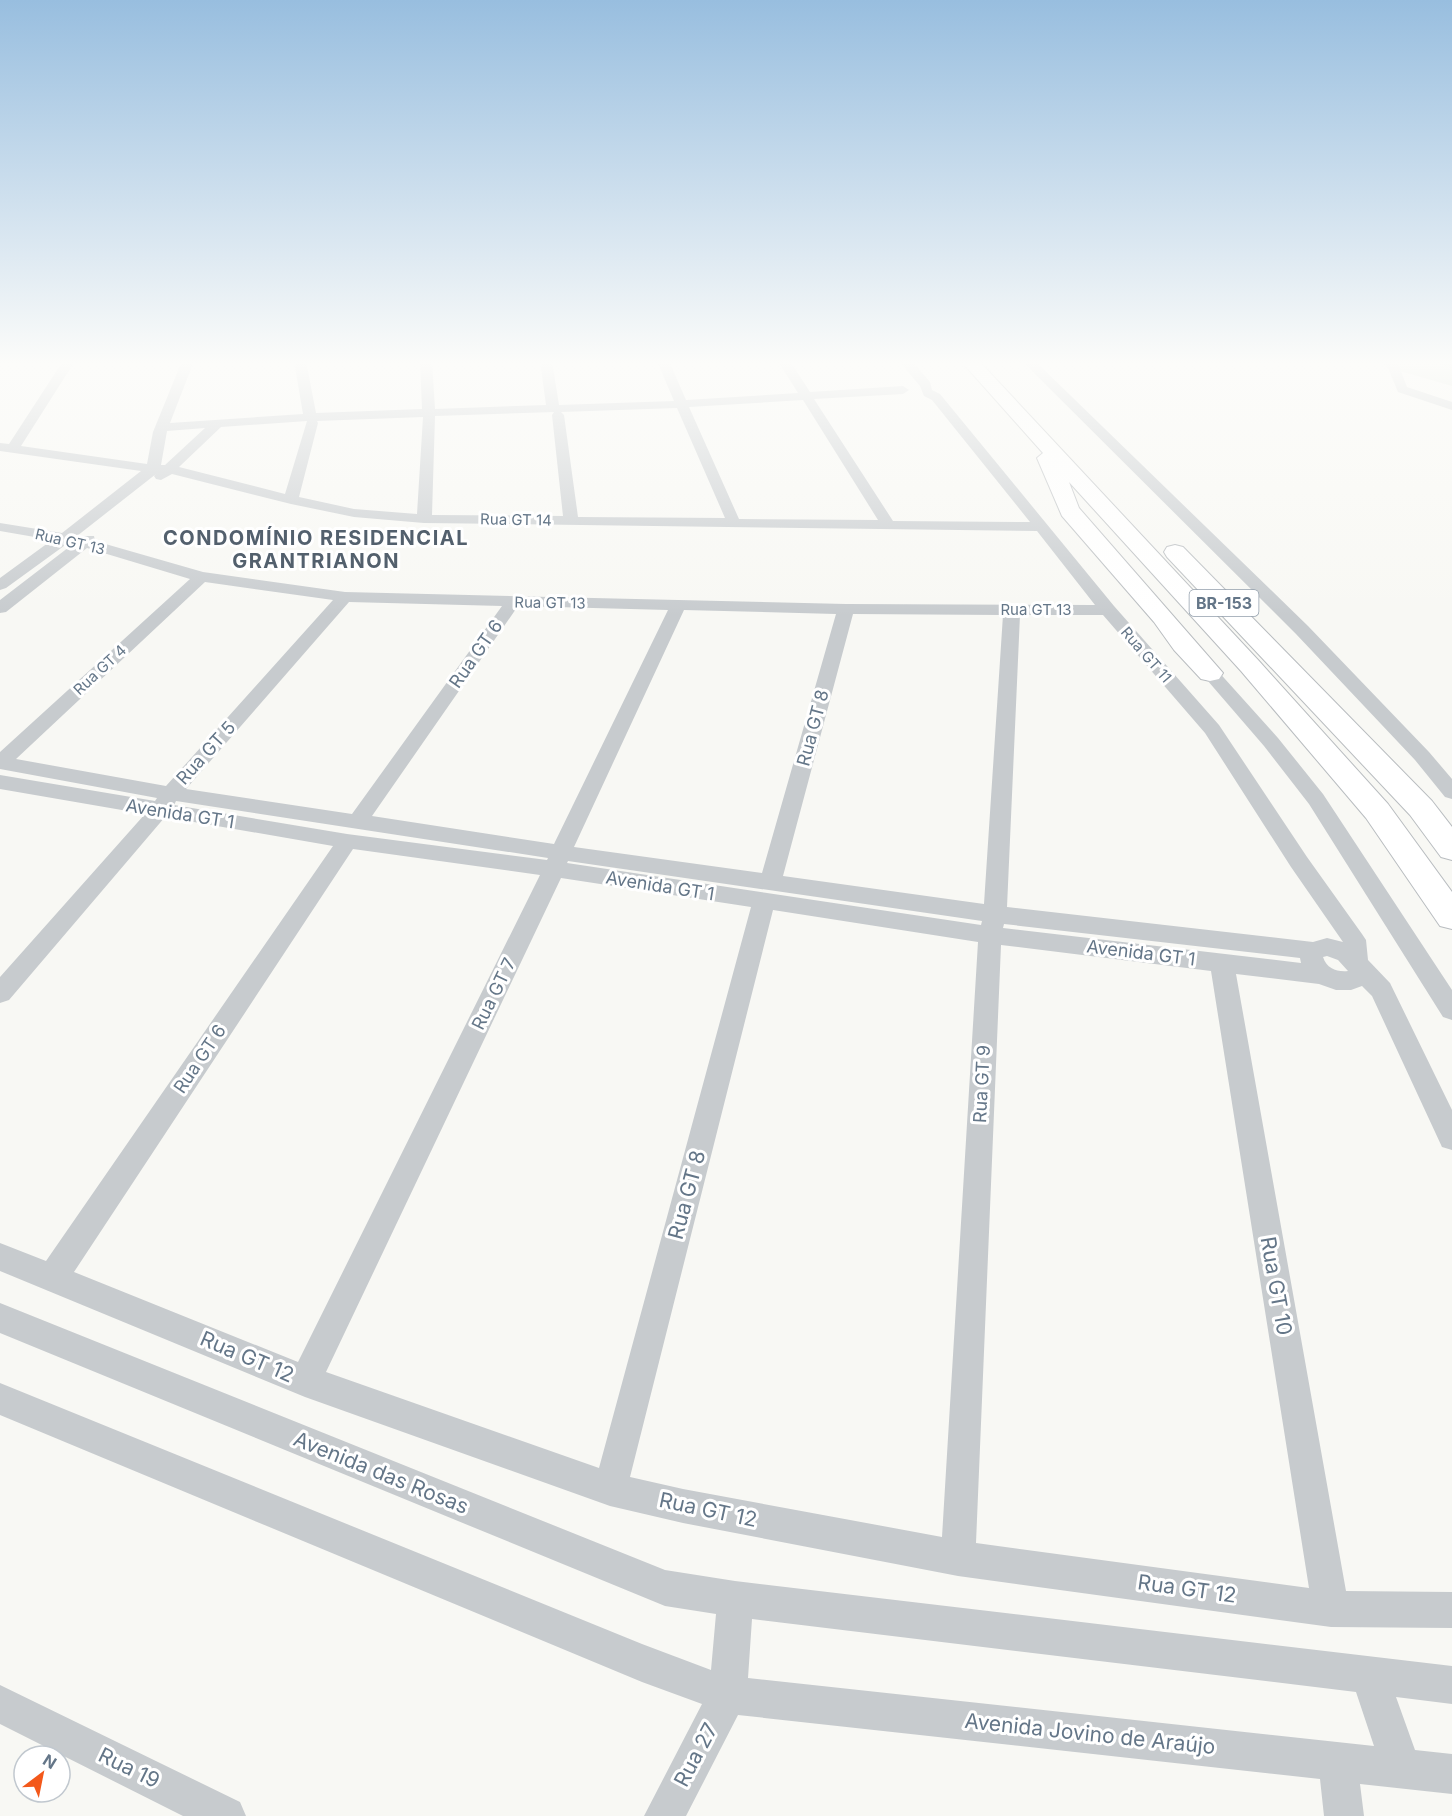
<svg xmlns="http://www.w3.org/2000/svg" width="1452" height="1816" font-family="Inter,sans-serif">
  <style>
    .green { fill: #d8e0d5 }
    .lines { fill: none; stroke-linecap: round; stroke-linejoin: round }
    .highway-casing { stroke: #b9bdc0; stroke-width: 2 }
    .minor { fill: #c7cbce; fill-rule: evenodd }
    .highway { fill: #fff; fill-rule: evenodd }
    .labels { text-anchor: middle; stroke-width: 6; stroke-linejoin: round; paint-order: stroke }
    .far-street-label { font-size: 15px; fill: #647688; stroke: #fff }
    .shield { fill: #fff; stroke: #929fac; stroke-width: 1.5 }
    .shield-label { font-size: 16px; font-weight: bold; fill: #647688 }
    .street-label { font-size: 18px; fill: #647688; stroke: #fff }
    .far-district-label { font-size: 20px; font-weight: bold; letter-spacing: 1.5px; fill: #53606d; stroke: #fff }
    .near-street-label { font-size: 21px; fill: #647688; stroke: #fff }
  </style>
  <rect width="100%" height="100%" fill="#f8f8f4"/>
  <path class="green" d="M1380,361H1452V386L1386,367Z"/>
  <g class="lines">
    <g class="highway-casing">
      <path id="highway" d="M961,361H979L1259,661L1388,804L1452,892V929L1440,926L1366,818L1241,671L1069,482L1079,508L1223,673L1219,679L1210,681L1201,679L1174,650L1154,622L1062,516L1037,458L1043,453Z
        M1175,545L1183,547L1432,801L1452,827V860L1441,857L1410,815L1167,557L1164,552L1167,547Z"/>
    </g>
    <path class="minor" d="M63,361H75L21,446L147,464L153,432L182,361H194L170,423L303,414L294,361H306L316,413L422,409L420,361H432L435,409L546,405L540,361H552L559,405L674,401L657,361H669L686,400L798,393L778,361H790L810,392L903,386L909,390L903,394L814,399L893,521L1030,522L932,400L924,396L920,386L899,361H912L930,382L932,390L940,394L1114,606L1219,725L1307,857L1362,934L1366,940L1368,960L1390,983L1452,1110V1150L1442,1147L1372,996L1362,986L1351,990H1336L1319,984L1236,974L1346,1591L1452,1592V1628L1331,1627L958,1576L683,1523L610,1506L305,1397L0,1271V1243L46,1261L333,846L165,817L9,1000L0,1003V977L145,814L0,789V775L155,801L157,798L0,769V752L190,579L87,548L6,612L0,613V600L73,544L68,543L6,588L0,590V578L52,540L0,531V523L62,533L141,471L0,451V443L9,444ZM803,400L878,520L739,519L689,407ZM677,408L725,518L578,517L564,415L561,412ZM554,412L552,415L563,516L432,515L435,416ZM423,417L417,514L354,509L299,497L318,423L317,421ZM307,421L285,494L179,467L221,427ZM205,428L165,465H161L167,431ZM156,474L154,476L156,479L161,480L172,474L291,504L354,517L424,523L1037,531L1095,605L846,604L345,592L203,572L95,541L94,536H77ZM205,582L333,600L166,786L16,759ZM349,602L502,606L352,814L186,789ZM518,606L668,610L554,844L372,816ZM684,610L836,614L762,873L574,847ZM853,614L1003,615L984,904L783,876ZM1020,615H1103L1205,733L1291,867L1343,942L1327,938L1313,942L1007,907ZM176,801L548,858L547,860L347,834L174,805ZM353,849L540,875L298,1362L74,1272ZM568,861L982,921L981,925L567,863ZM561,878L751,907L599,1468L326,1372ZM773,910L978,942L942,1537L683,1489L630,1477ZM1004,924L1300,958L1301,963L1003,928ZM1001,945L1211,971L1309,1588L976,1543ZM1327,956L1338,960L1348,971C1337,972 1327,969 1323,957Z
      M1022,361H1035L1308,626L1429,752L1452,779V799L1445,797L1415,760L1296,634Z
      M1385,361H1397L1407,387L1452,402V410L1398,392Z
      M1435,361H1452V368L1437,363Z
      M1210,668L1216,669L1278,738L1323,794L1452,990V1020L1443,1017L1309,804L1264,746L1201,673L1204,669Z
      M0,1303L665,1570L735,1581L1452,1666V1704L1396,1697L1415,1750L1452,1754V1794L1360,1784L1364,1816H1324L1320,1779L738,1715L686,1816H644L702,1704L642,1682L0,1415V1383L642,1644L711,1670L716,1614L665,1606L0,1333ZM752,1619L1356,1692L1374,1746L748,1678Z
      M0,1685L240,1802L246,1816H183L0,1724Z"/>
    <use href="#highway" class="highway"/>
  </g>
  <linearGradient id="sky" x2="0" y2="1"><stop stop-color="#98bedf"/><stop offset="0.59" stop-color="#fcfcfa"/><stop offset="1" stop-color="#fcfcfa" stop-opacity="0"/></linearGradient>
  <rect width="1452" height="616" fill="url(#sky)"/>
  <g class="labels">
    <g class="far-street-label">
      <text transform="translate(516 520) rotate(1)" y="5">Rua GT 14</text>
      <text transform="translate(70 542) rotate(13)" y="5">Rua GT 13</text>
      <text transform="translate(550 603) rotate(1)" y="5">Rua GT 13</text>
      <text x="1036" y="615">Rua GT 13</text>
      <text transform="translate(1146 655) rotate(49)" y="5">Rua GT 11</text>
      <text transform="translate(100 670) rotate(-43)" y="5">Rua GT 4</text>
    </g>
    <rect class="shield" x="1189.5" y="590" width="69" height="26" rx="4.5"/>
    <g class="shield-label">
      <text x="1224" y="609">BR-153</text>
    </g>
    <g class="street-label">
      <text transform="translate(476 654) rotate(-55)" y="6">Rua GT 6</text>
      <text transform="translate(813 728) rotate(-75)" y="6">Rua GT 8</text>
      <text transform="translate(206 753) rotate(-48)" y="6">Rua GT 5</text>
      <text transform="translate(180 814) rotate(9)" y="6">Avenida GT 1</text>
      <text transform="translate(660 886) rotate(9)" y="6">Avenida GT 1</text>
      <text transform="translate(1141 953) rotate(7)" y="6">Avenida GT 1</text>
      <text transform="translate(494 994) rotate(-64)" y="6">Rua GT 7</text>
      <text transform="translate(200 1059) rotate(-56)" y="6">Rua GT 6</text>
      <text transform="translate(982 1084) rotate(-87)" y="6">Rua GT 9</text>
    </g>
    <g class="far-district-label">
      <text x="316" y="545">CONDOMÍNIO RESIDENCIAL<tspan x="316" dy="23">GRANTRIANON</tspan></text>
    </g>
    <g class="near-street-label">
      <text transform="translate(687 1195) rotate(-75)" y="7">Rua GT 8</text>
      <text transform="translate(1276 1286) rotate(80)" y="7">Rua GT 10</text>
      <text transform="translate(247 1357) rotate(23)" y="7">Rua GT 12</text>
      <text transform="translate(381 1473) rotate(22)" y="7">Avenida das Rosas</text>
      <text transform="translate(708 1510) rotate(12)" y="7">Rua GT 12</text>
      <text transform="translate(1187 1589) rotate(8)" y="7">Rua GT 12</text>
      <text transform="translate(1090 1734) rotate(6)" y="7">Avenida Jovino de Araújo</text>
      <text transform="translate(696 1755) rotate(-62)" y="7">Rua 27</text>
      <text transform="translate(129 1768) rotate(26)" y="7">Rua 19</text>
    </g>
  </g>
  <g transform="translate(42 1774) rotate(32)"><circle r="28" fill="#ffffff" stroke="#c1c8cf" stroke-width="1.5"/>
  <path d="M0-4.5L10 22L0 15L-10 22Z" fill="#f3581a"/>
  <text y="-9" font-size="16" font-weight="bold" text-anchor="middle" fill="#647688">N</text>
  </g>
</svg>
